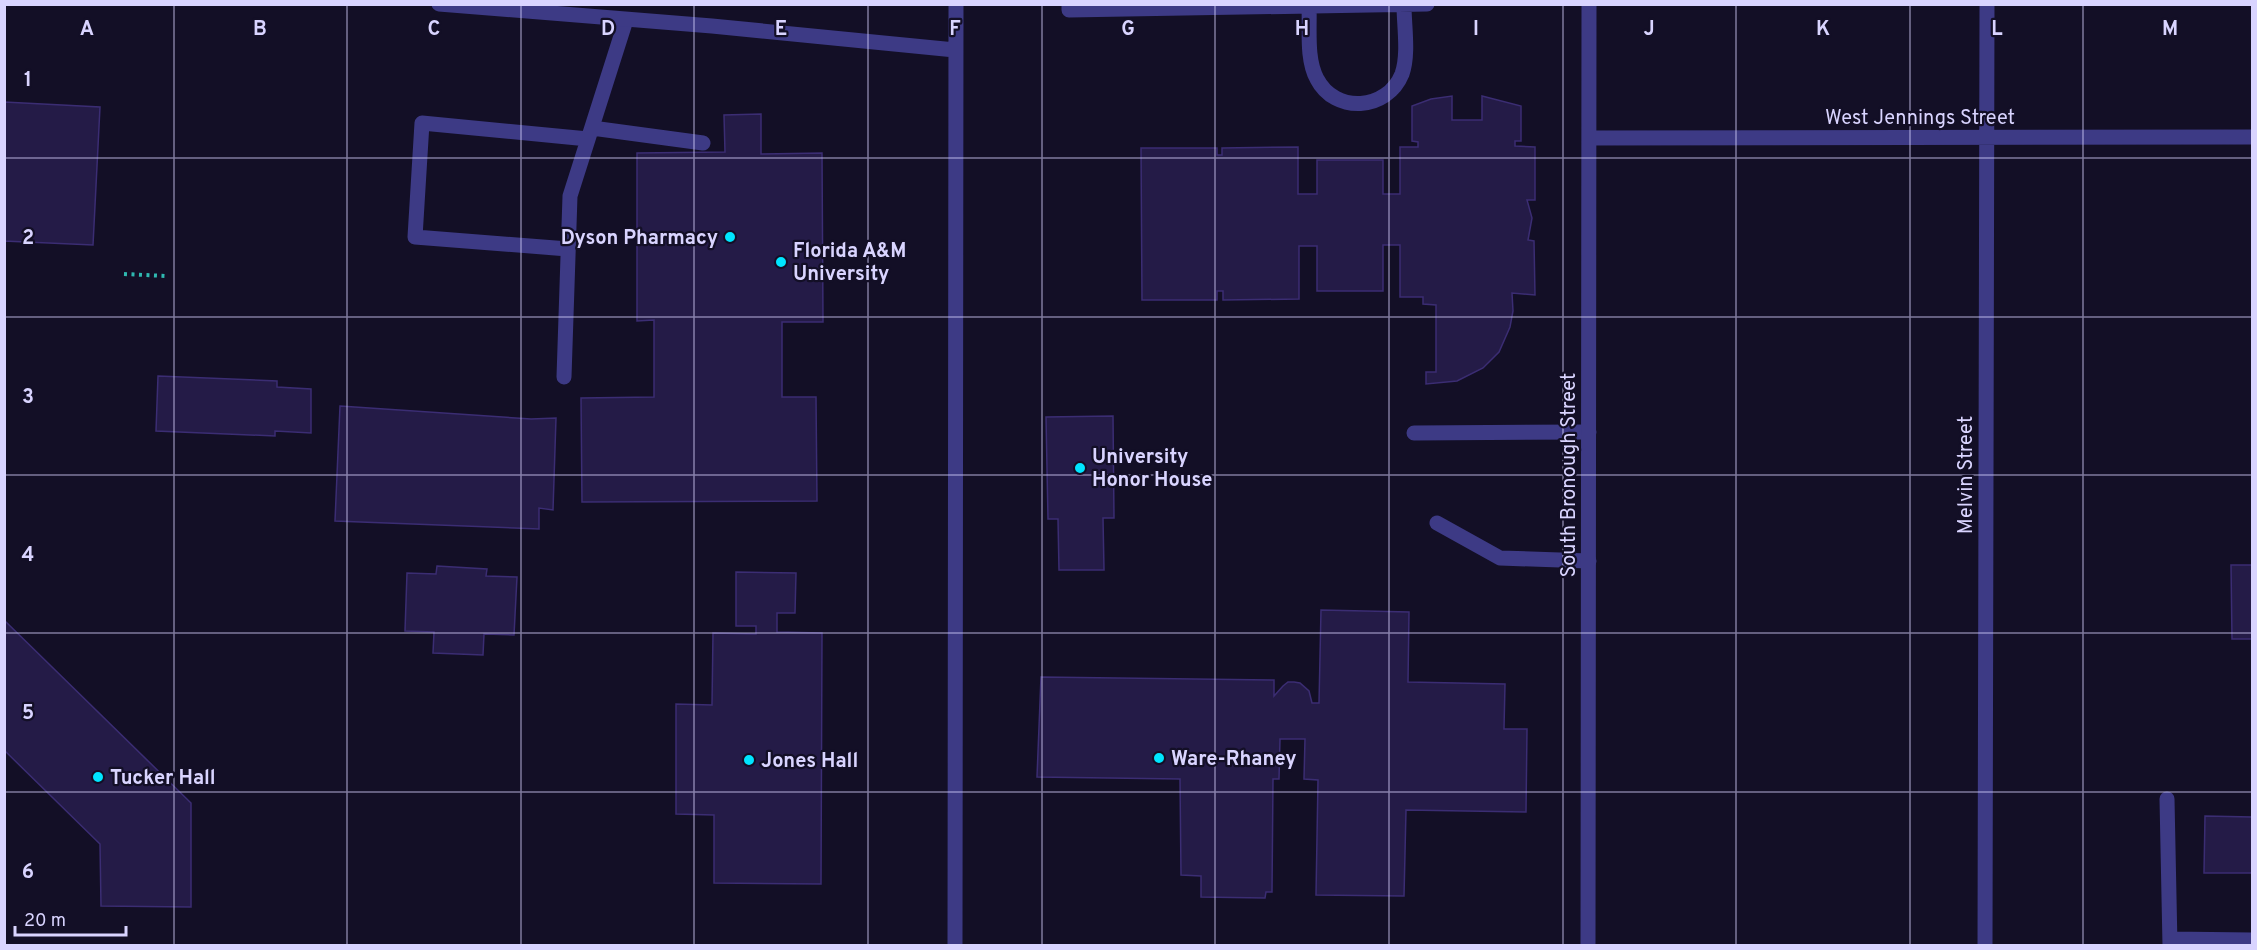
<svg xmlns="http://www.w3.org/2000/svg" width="2257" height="950" font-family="Overpass,sans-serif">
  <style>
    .building { fill: #241b47; stroke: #3b2d73; stroke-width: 1.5 }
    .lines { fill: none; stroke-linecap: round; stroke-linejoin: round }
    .path { stroke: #2fb8b0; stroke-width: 4; stroke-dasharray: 3 4.5; stroke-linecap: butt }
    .lane { stroke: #3d3a85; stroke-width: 15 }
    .street { stroke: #3d3a85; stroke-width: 15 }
    .grid { fill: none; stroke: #d9d4ff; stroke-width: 1.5; stroke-opacity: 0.55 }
    .poi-dot { fill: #00e5ff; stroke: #130f26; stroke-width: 2 }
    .labels { text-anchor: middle; stroke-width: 4.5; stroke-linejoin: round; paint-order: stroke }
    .street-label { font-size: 20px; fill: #d9d4ff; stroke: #130f26 }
    .poi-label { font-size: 20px; font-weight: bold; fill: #d9d4ff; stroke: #130f26; text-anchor: start }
    .grid-label { font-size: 20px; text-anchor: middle; font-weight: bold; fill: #d9d4ff; stroke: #130f26; stroke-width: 4.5; stroke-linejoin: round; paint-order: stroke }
  </style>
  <rect width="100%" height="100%" fill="#130f26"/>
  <path class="building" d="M1452,96V120H1482V96L1521,106V141H1515V146L1535,147V200H1527L1532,218L1528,240L1534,241L1535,295L1512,293L1513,311L1510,327L1499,352L1483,368L1457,381L1426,384V372H1436V305L1423,304V297H1400V245H1383V291H1317V246H1299V299L1223,300V291H1217V300H1142L1141,148H1217V155H1222V148L1298,147V194H1317V160H1383V194H1400V147H1418V142L1412,141V106L1431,99Z
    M4,102L100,107L93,245L4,241Z
    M761,114V154L822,153L823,322H782V397H816L817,501L582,502L581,398L654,397V320L637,321V153L725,152L724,115Z
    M158,376L277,381V387L311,389V433L275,431V436L156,431Z
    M340,406L531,419L556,418L553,510L539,508V529L335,521Z
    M1113,416L1114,518H1103L1104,570H1059L1058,519H1048L1046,417Z
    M2231,565H2252V639H2232Z
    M437,566L487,569L486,576L517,577L514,635L484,634L483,655L433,653L434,632L405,631L407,573L436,574Z
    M736,572L796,573L795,613H777V632L822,633L821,884L714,883V815L676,814V704L712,705L713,633L756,634V626H736Z
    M1321,610L1409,612L1408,682L1505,684L1504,729H1527L1526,812L1406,810L1404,896L1316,895L1318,780L1304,779L1305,739H1280L1279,779H1273L1272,892H1266L1265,898L1201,897V876L1181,875L1180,779L1037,777L1041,677L1274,680V696L1283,686L1288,682H1294L1300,683L1309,691L1312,703H1319Z
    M4,620L191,803V907L101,906L100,844L4,750Z
    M2205,816L2252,817V873H2204Z"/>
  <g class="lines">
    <path class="path" d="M124,274L165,276"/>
    <path class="lane" d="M1069,4V10L1427,4
      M1309,6C1310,29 1306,59 1317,79C1335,114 1387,111 1402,74C1409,54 1404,26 1404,5
      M592,128L703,143
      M568,249L415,237L422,123L588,139
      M564,377L570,196L626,20
      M1414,433L1589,432
      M1437,523L1500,558L1589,561
      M2167,799L2170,946
      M2170,939L2252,940"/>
    <path class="street" d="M439,4L712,26L955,50
      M1589,138L2252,137
      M955,946L956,4
      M1588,946L1589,4
      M1985,946L1987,4"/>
  </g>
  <path class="grid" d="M174,4V946M347,4V946M521,4V946M694,4V946M868,4V946M1042,4V946M1215,4V946M1389,4V946M1563,4V946M1736,4V946M1910,4V946M2083,4V946M4,158H2252M4,317H2252M4,475H2252M4,633H2252M4,792H2252"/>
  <g class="poi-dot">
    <circle cx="730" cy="237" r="6"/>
    <circle cx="781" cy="262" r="6"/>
    <circle cx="1080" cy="468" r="6"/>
    <circle cx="1159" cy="758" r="6"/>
    <circle cx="749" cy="760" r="6"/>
    <circle cx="98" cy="777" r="6"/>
  </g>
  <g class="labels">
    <g class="street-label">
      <text x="1920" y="124">West Jennings Street</text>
      <text transform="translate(1568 475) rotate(-90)" y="7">South Bronough Street</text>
      <text transform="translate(1965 475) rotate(-90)" y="7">Melvin Street</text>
    </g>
    <g class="poi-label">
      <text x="718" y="244" text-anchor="end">Dyson Pharmacy</text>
      <text x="793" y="257">Florida A&amp;M<tspan x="793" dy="23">University</tspan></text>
      <text x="1092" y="463">University<tspan x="1092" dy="23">Honor House</tspan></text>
      <text x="1171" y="765">Ware-Rhaney</text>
      <text x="761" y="767">Jones Hall</text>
      <text x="110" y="784">Tucker Hall</text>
    </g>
  </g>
  <g class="grid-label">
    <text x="87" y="35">A</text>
    <text x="260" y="35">B</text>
    <text x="434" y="35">C</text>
    <text x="608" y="35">D</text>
    <text x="781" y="35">E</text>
    <text x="955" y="35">F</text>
    <text x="1128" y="35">G</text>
    <text x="1302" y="35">H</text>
    <text x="1476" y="35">I</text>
    <text x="1649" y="35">J</text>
    <text x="1823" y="35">K</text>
    <text x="1997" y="35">L</text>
    <text x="2170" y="35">M</text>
    <text x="28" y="86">1</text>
    <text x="28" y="244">2</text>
    <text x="28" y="403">3</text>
    <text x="28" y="561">4</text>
    <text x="28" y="719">5</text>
    <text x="28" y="878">6</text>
  </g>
  <rect width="2257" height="950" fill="none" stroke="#d9d4ff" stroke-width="12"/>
  <path d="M15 926v9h111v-9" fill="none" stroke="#d9d4ff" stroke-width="3"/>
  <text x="24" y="926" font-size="18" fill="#d9d4ff" stroke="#130f26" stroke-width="4.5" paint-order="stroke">20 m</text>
</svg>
